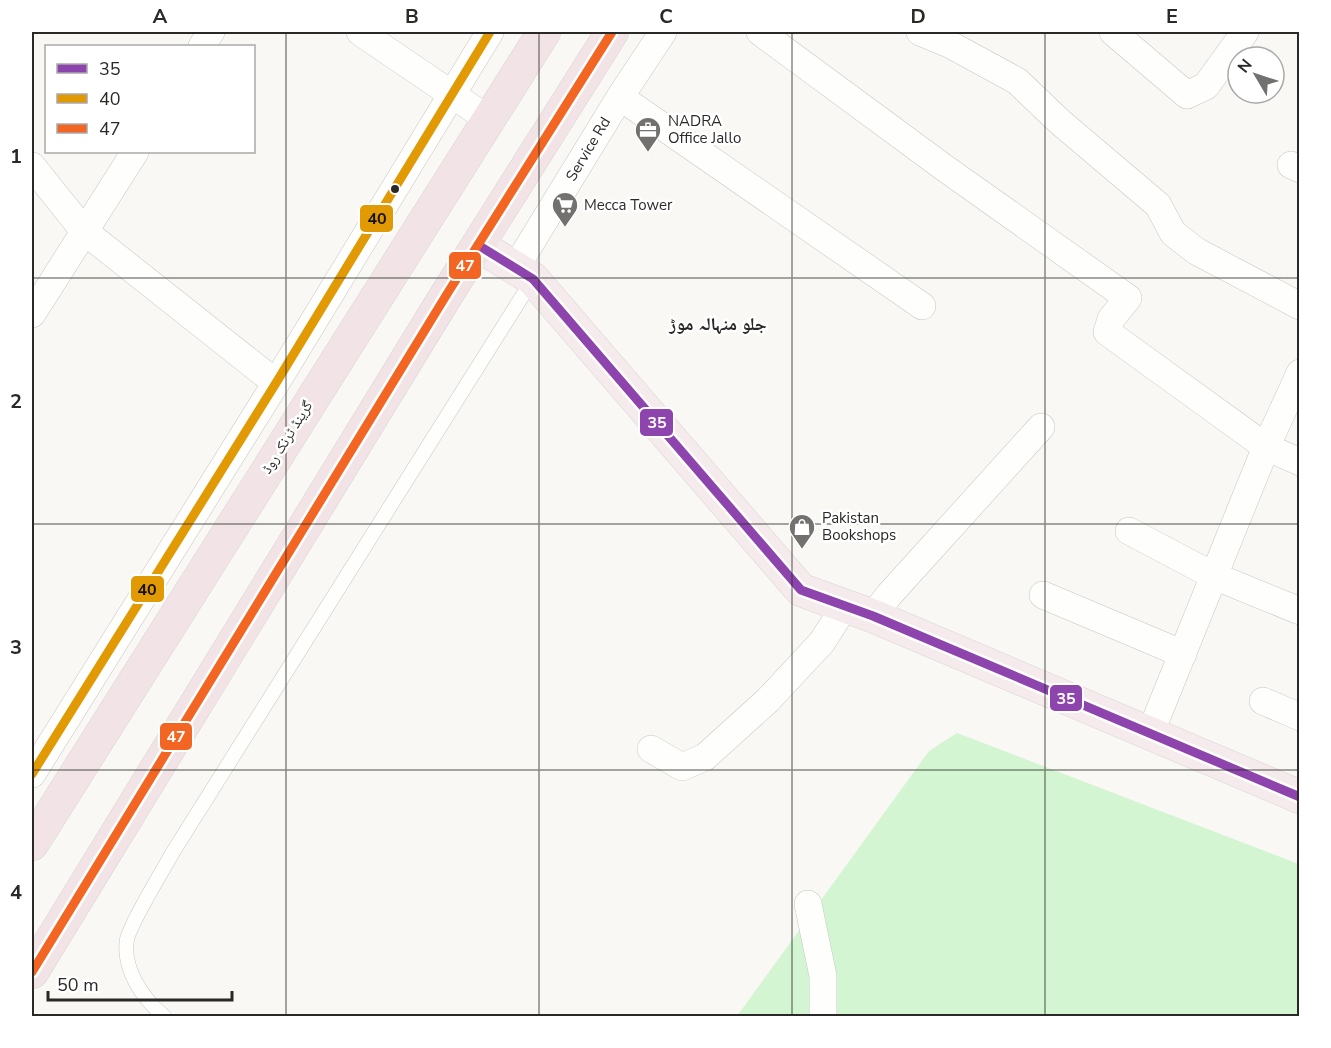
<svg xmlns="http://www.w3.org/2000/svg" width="1331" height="1048" font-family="'Nunito Sans','Noto Naskh Arabic',sans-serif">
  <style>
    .green { fill: #d4f5d1 }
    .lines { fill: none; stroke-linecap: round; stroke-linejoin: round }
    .service-casing { stroke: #c7c6c4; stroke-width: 15 }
    .minor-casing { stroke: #c7c6c4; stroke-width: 28 }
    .primary-casing { stroke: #d6d6d4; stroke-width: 34 }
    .trunk-casing { stroke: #d6d6d4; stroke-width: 34 }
    .service { stroke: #fefefd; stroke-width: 14 }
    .minor { stroke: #fefefd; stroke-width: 27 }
    .primary { stroke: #f5eaec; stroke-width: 33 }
    .trunk { stroke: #f2e4e6; stroke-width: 33 }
    .bus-1-casing { stroke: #fff; stroke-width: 14 }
    .bus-2-casing { stroke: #fff; stroke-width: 14 }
    .bus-3-casing { stroke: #fff; stroke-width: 14 }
    .bus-1 { stroke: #8e44ad; stroke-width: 9 }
    .bus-2 { stroke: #e29a04; stroke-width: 9 }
    .bus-3 { stroke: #f26522; stroke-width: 9 }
    .grid { fill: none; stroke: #2a2927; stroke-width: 1.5; stroke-opacity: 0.55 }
    .bus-dot { fill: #2a2927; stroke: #fff; stroke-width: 2 }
    .labels { text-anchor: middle; stroke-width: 5; stroke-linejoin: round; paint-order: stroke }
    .poi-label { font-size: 15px; fill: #2a2927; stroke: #fff; text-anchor: start }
    .street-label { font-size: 15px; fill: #2a2927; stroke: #fff }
    .quarter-label { font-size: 18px; font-weight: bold; fill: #2a2927; stroke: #fff }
    .line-badge { stroke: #fff; stroke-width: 2 }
    .badge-label { font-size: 16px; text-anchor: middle; font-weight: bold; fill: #fff }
    .pale-badge-label { font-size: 16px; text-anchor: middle; font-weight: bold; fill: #111 }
    .neatline { fill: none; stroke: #2a2927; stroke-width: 2 }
    .grid-label { font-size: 20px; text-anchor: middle; font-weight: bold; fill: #2a2927 }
  </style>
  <rect width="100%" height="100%" fill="#f9f8f4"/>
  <path class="green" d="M957,733L1299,864V1016H737L929,751Z"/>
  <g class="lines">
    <g class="service-casing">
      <path id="service" d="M164,1016C143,999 122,969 127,939C128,934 132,927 134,922C146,898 160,875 173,852L533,279"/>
    </g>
    <g class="minor-casing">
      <path id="minor" d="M360,32L488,119
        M760,32L946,169L1128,298L1111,319L1107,332L1266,447L1300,462
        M920,32L949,44L1017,81L1060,122L1158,205L1173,233L1196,251L1300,306
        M1113,32L1187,95L1206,86L1245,32
        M202,46L211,32
        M620,97L922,306
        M1291,165L1300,169
        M32,166L84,231L276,383
        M516,267L620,97L663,32
        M32,314L135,152
        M1129,531L1214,576L1300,611
        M1043,595L1183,654
        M873,616L889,595L1041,427
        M1263,701L1300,717
        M1150,734L1266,447L1300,373
        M651,749L682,767L705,757L768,700L822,642L845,606
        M32,774L276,383L490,32
        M808,904L823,976V1016"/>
    </g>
    <g class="primary-casing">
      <path id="primary" d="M478,245L533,279L801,590L873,616L1300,797"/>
    </g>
    <g class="trunk-casing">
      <path id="trunk" d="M32,844L544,32
        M32,972L447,294L612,32"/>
    </g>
    <use href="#service" class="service"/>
    <use href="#minor" class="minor"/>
    <use href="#primary" class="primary"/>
    <use href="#trunk" class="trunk"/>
    <g class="bus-1-casing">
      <path id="bus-1" d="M478,245L533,279L801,590L873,616L1300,797"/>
    </g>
    <g class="bus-2-casing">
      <path id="bus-2" d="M32,774L276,383L490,32"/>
    </g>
    <g class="bus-3-casing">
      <path id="bus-3" d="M32,972L447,294L612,32"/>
    </g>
    <use href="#bus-1" class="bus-1"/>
    <use href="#bus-2" class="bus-2"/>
    <use href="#bus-3" class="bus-3"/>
  </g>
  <path class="grid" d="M286,32V1016M539,32V1016M792,32V1016M1045,32V1016M32,278H1300M32,524H1300M32,770H1300"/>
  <defs>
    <g id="office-pin" transform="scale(1.35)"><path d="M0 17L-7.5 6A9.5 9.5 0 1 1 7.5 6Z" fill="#72716f" stroke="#fff"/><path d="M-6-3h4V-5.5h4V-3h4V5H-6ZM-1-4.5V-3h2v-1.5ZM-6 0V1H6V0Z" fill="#fff"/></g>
    <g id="supermarket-pin" transform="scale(1.35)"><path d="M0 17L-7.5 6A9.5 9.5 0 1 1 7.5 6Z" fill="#72716f" stroke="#fff"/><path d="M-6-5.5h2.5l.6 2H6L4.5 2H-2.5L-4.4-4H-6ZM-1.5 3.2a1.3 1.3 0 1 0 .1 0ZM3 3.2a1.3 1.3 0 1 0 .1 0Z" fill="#fff"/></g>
    <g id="shop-pin" transform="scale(1.35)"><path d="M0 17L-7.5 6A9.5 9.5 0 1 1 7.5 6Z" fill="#72716f" stroke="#fff"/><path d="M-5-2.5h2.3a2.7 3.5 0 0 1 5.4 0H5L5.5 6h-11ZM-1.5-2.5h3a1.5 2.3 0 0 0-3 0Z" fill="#fff"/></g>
  </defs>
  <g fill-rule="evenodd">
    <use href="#office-pin" x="648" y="130"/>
    <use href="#supermarket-pin" x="565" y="205"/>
    <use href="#shop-pin" x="802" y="527"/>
  </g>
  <circle class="bus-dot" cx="395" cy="189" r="5"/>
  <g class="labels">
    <g class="poi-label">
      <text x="668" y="126">NADRA<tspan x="668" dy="17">Office Jallo</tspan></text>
      <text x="584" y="210">Mecca Tower</text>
      <text x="822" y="523">Pakistan<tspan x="822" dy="17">Bookshops</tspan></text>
    </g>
    <g class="street-label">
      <text transform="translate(588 149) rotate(-59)" y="5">Service Rd</text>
      <text transform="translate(287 437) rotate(-58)" y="5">گرینڈ ٹرنک روڈ</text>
    </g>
    <g class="quarter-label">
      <text x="718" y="330">جلو منہالہ موڑ</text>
    </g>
  </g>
  <g class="line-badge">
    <rect x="359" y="204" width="35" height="29" rx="6" fill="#e29a04"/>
    <rect x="448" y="251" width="34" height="29" rx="6" fill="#f26522"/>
    <rect x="639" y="408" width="35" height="29" rx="6" fill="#8e44ad"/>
    <rect x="130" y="575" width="35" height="28" rx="6" fill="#e29a04"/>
    <rect x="1049" y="684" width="34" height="28" rx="6" fill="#8e44ad"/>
    <rect x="159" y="722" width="34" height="29" rx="6" fill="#f26522"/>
  </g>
  <g class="badge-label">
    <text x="465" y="271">47</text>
    <text x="657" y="428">35</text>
    <text x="1066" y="704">35</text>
    <text x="176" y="742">47</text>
  </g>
  <g class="pale-badge-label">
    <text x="377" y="224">40</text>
    <text x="147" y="595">40</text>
  </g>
  <rect width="1331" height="1048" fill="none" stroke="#ffffff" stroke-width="66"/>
  <rect x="45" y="45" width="210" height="108" fill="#ffffff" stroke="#aaa9a9" stroke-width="1.5"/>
  <rect x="57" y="64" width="30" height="9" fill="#8e44ad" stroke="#aaa9a9" stroke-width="1.5"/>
  <text x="99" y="75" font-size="18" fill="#2a2927">35</text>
  <rect x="57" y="94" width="30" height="9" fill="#e29a04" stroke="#aaa9a9" stroke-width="1.5"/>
  <text x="99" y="105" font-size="18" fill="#2a2927">40</text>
  <rect x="57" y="124" width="30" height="9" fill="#f26522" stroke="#aaa9a9" stroke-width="1.5"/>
  <text x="99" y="135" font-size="18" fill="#2a2927">47</text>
  <g transform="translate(1256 75) rotate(309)"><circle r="28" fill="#ffffff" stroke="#aaa9a9" stroke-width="1.5"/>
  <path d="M0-4.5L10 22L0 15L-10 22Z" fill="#72716f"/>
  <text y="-9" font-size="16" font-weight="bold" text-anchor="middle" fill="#2a2927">N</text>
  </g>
  <path d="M48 991v9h184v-9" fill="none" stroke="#2a2927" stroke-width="3"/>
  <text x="57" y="991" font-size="18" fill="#2a2927" stroke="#ffffff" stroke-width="4.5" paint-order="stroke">50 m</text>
  <rect x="33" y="33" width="1265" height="982" class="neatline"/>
  <g class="grid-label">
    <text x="160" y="23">A</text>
    <text x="412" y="23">B</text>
    <text x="666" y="23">C</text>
    <text x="918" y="23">D</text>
    <text x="1172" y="23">E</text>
    <text x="16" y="163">1</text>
    <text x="16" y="408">2</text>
    <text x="16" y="654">3</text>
    <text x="16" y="899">4</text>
  </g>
</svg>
